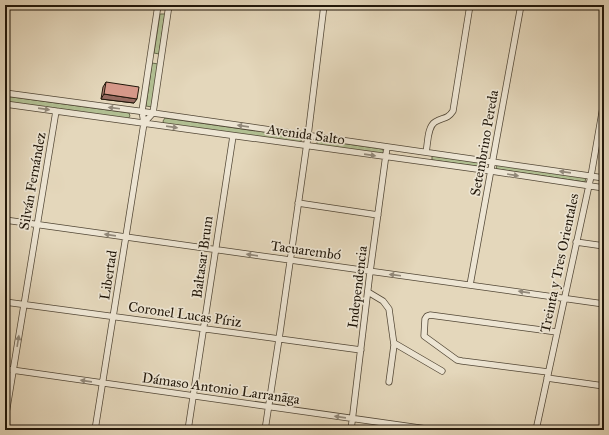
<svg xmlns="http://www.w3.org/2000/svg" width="609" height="435" font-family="'IM FELL Great Primer',serif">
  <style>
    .green { fill: #b1bf92; stroke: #696b4e }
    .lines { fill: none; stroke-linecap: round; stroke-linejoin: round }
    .minor-casing { stroke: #524736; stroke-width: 7 }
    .minor { stroke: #ede5d3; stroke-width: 5.5 }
    .wall { fill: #b78376; stroke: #21170a }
    .shaded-wall { fill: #956a60; stroke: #21170a }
    .building { fill: #d59889; stroke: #21170a }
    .oneway { fill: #918879 }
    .labels { text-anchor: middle; stroke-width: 3.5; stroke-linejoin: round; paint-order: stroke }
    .street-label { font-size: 14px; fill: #21170a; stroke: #ede5d3 }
  </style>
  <rect width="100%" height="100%" fill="#e4d7bb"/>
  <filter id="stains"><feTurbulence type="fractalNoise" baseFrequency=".005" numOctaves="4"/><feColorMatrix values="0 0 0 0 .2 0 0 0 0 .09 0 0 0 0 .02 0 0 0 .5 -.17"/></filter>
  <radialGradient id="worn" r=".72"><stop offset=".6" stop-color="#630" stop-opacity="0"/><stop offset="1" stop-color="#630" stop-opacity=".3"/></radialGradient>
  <path class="green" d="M160,14H165L159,54L154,53Z
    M152,63L158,64L152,107L146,106Z
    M5,96L129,113L130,116L128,119L5,102Z
    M165,118L300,137L302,139L300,143L164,124L163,121Z
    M319,140L382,149L384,152L381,154L318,145L317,144V141Z
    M432,156L483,163L484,166L482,167L432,160Z
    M497,165L586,177L585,182L496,169Z"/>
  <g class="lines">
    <g class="minor-casing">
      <path id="minor" d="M5,93L153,113L604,178
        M5,104L491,171L604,188
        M144,123L153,113L169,5
        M426,152C428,144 427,127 435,122C443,117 447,120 453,111L470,5
        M298,203L378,215
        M5,220L604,304
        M576,242L604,246
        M470,285L521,5
        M368,292L383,301L389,309L394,345L389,382
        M5,302L361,350
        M394,343L442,371
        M5,369L434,430
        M548,372L462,361L457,360L424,336L425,319L427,316L430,315L557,332
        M547,378L604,386
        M5,420L56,111
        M95,430L144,123L142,111L158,5
        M188,430L233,136
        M265,430L279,339L308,136L324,5
        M351,430L370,272L387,147
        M536,430L591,176L604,101"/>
    </g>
    <use href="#minor" class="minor"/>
  </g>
  <path class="wall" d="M106,82L134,103L101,99L103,87Z"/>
  <path class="shaded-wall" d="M104,94L137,99L134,103L101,99Z"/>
  <path class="building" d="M106,82L139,87L137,99L104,94Z"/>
  <defs><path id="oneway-solid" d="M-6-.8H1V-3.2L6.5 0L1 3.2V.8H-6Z"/></defs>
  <g class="oneway">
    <use href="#oneway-solid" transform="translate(114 108) rotate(-173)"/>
    <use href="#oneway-solid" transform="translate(44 109) rotate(8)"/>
    <use href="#oneway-solid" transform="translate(243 126) rotate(-172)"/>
    <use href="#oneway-solid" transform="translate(172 127) rotate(8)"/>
    <use href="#oneway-solid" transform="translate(370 155) rotate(8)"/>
    <use href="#oneway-solid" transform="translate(565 172) rotate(-172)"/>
    <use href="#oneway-solid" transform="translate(513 175) rotate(9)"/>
    <use href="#oneway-solid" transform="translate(110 235) rotate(-172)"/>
    <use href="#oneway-solid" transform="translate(252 255) rotate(-172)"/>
    <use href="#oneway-solid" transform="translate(395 275) rotate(-173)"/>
    <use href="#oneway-solid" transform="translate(524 292) rotate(-172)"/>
    <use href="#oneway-solid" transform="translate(18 341) rotate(-81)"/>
    <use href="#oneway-solid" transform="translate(86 381) rotate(-172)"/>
    <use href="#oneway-solid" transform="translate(340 417) rotate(-172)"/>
  </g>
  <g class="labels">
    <g class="street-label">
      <text transform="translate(306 134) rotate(8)" y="5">Avenida Salto</text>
      <text transform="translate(484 143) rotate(-80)" y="5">Setembrino Pereda</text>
      <text transform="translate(32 181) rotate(-80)" y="5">Silván Fernández</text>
      <text transform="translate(306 250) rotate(8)" y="5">Tacuarembó</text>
      <text transform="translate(202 257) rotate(-82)" y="5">Baltasar Brum</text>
      <text transform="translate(559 263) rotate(-78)" y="5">Treinta y Tres Orientales</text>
      <text transform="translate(108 275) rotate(-81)" y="5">Libertad</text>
      <text transform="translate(357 287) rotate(-83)" y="5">Independencia</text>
      <text transform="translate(185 314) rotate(8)" y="5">Coronel Lucas Píriz</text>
      <text transform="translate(221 388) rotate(8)" y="5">Dámaso Antonio Larranãga</text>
    </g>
  </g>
  <rect width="609" height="435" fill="none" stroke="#e4d7bb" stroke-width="20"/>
  <rect x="6" y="6" width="597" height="423" fill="none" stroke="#21170a" stroke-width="2"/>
  <rect x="10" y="10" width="589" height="415" fill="none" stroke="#21170a"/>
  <rect width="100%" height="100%" filter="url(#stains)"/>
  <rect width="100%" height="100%" fill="url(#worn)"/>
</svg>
